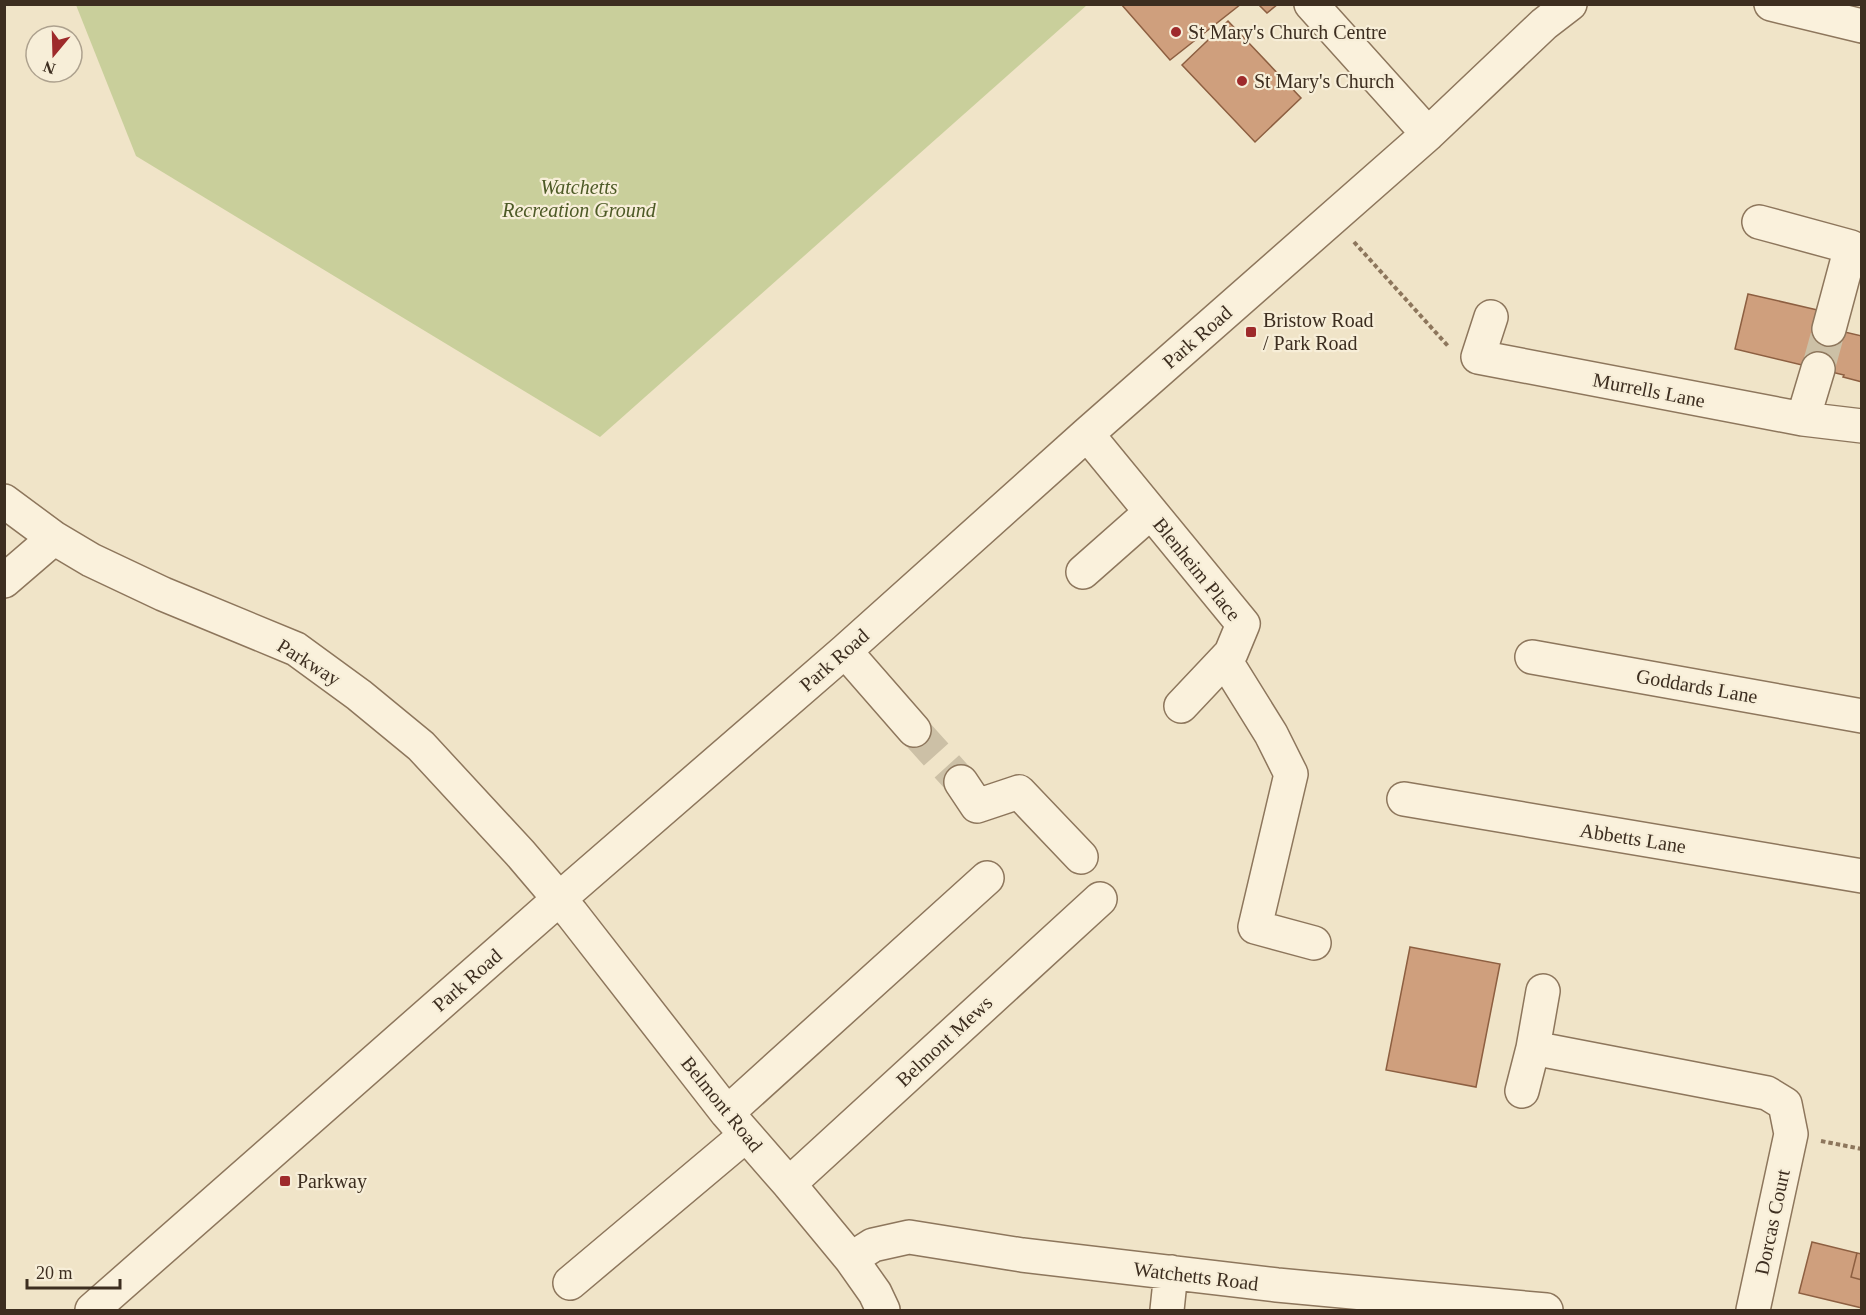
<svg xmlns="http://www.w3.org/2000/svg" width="1866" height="1315" font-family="Georgia,serif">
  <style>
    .green { fill: #c9cf9b }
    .building { fill: #cf9f7d; stroke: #8d5f41; stroke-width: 1.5 }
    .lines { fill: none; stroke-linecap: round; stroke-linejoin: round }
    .minor-tunnel { stroke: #ccc0a6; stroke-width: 33; stroke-dasharray: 33 16; stroke-linecap: butt }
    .minor-casing { stroke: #8d765c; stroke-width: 36 }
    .path { stroke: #8d765c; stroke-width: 4; stroke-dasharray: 4.5 3; stroke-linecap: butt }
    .minor { stroke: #faf1dc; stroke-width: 33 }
    .poi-dot { fill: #9e2a2b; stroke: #f7eed8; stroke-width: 2 }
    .labels { text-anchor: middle; stroke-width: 4.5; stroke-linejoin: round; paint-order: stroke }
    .poi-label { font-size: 20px; fill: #3d2e20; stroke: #f7eed8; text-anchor: start }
    .park-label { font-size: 20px; font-style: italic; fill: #4d5a26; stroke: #f7eed8 }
    .street-label { font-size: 20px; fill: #3d2e20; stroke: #f7eed8 }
  </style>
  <rect width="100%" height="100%" fill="#f0e4c8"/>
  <path class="green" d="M76,5H1087L600,437L136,156Z"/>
  <path class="building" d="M1121,4H1241L1170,60Z
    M1258,4H1278L1267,13Z
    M1228,21L1301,98L1255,142L1182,65Z
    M1748,294L1822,311L1819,326L1862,336V382L1843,377L1844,375L1735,349Z
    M1410,947L1500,964L1476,1087L1386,1070Z
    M1812,1242L1857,1253L1851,1277L1862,1280V1308L1799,1293Z
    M1857,1253L1862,1254V1280L1851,1277Z"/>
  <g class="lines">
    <path class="minor-tunnel" d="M1818,369L1829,329
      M914,730L961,782"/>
    <g class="minor-casing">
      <path id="minor" d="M1311,4L1428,134
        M1771,4L1862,26
        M1759,222L1851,247L1829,329
        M1491,317L1478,357L1803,419L1862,426
        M1803,419L1818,369
        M1087,434L1243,624L1231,653L1181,706
        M4,501L54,538L91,560L163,594L296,649L359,695L421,746L520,853L572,914L727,1113L789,1184L851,1259L875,1293L883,1310
        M1083,572L1151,512
        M4,581L54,538
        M845,651L914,730
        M1532,657L1862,716
        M1225,660L1271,734L1291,774L1255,927L1314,943
        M961,782L977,806L1019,792L1081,857
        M1404,799L1862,876
        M1533,1048L1767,1093L1785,1104L1791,1134L1753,1310
        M1522,1091L1533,1048L1543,991
        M727,1113L987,878
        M789,1184L1100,899
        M851,1259L873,1245L909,1237L1022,1255L1277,1285L1546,1310
        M570,1283L746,1135
        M92,1310L559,899L845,651L1087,434L1428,134L1544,24L1570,4
        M1167,1310L1171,1272"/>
    </g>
    <path class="path" d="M1354,242L1448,346
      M1821,1141L1862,1149"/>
    <use href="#minor" class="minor"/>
  </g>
  <g class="poi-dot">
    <circle cx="1176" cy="32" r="6"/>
    <circle cx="1242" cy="81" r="6"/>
    <rect x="1245" y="326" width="12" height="12" rx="3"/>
    <rect x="279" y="1175" width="12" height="12" rx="3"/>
  </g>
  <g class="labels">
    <g class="poi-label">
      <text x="1188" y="39">St Mary's Church Centre</text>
      <text x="1254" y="88">St Mary's Church</text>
      <text x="1263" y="327">Bristow Road<tspan x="1263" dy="23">/ Park Road</tspan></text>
      <text x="297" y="1188">Parkway</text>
    </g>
    <g class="park-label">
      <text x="579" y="194">Watchetts<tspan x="579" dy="23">Recreation Ground</tspan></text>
    </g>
    <g class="street-label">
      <text transform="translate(1197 337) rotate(-41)" y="7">Park Road</text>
      <text transform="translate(1649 390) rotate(11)" y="7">Murrells Lane</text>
      <text transform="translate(1197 569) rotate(51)" y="7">Blenheim Place</text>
      <text transform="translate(834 660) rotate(-41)" y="7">Park Road</text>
      <text transform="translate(309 662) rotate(32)" y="7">Parkway</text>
      <text transform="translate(1697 686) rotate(10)" y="7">Goddards Lane</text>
      <text transform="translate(1633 838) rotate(9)" y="7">Abbetts Lane</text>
      <text transform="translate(467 980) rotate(-41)" y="7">Park Road</text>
      <text transform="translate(944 1041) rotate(-43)" y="7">Belmont Mews</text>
      <text transform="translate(722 1104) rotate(51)" y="7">Belmont Road</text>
      <text transform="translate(1772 1222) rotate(-78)" y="7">Dorcas Court</text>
      <text transform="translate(1196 1276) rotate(7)" y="7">Watchetts Road</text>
    </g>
  </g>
  <rect width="1866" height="1315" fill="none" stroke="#3d2e20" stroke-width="12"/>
  <g transform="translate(54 54) rotate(199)"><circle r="28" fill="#f7eed8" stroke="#ada18e" stroke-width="1.5"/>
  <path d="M0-4.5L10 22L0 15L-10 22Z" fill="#9e2a2b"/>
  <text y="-9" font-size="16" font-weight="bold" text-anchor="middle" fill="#3d2e20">N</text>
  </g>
  <path d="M27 1279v9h93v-9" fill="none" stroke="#3d2e20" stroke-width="3"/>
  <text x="36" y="1279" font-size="18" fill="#3d2e20" stroke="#f7eed8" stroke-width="4.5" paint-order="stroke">20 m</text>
</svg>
